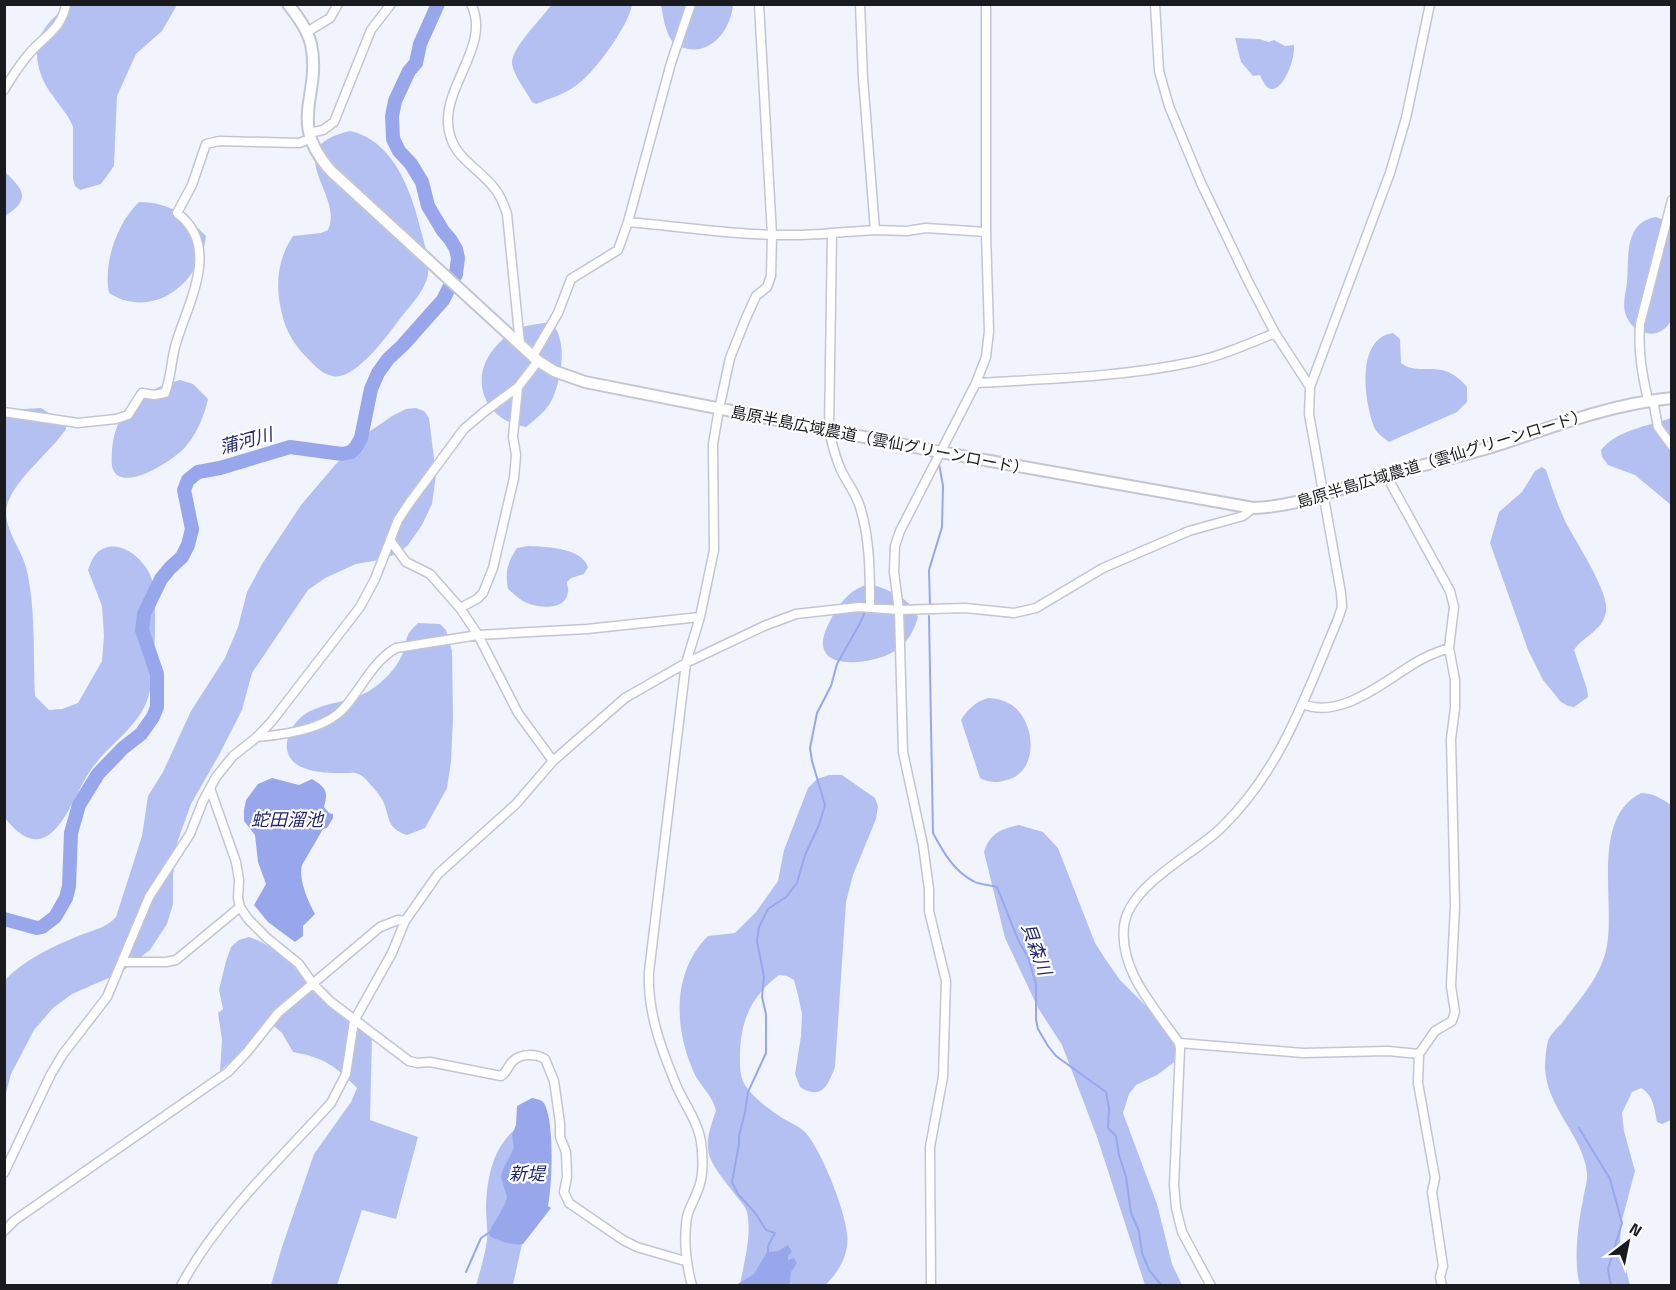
<svg xmlns="http://www.w3.org/2000/svg" width="1676" height="1290" font-family="'Titillium Web','Noto Sans JP',sans-serif">
  <style>
    .green { fill: #b4c0f2 }
    .water { fill: #98a7ec }
    .lines { fill: none; stroke-linecap: round; stroke-linejoin: round }
    .stream { stroke: #98a7ec; stroke-width: 2 }
    .river { stroke: #98a7ec; stroke-width: 14 }
    .minor-casing { stroke: #c3c6d2; stroke-width: 11 }
    .tertiary-casing { stroke: #c3c6d2; stroke-width: 14 }
    .minor { stroke: #fff; stroke-width: 8 }
    .tertiary { stroke: #fff; stroke-width: 10 }
    .labels { text-anchor: middle; stroke-width: 4.5; stroke-linejoin: round; paint-order: stroke }
    .street-label { font-size: 16px; fill: #1a1b1f; stroke: #fff }
    .water-label { font-size: 18px; font-style: italic; fill: #232674; stroke: #fff }
  </style>
  <rect width="100%" height="100%" fill="#f1f4fd"/>
  <path class="green" d="M68,5H177L162,31L136,54L117,96L114,166L101,184L80,190L75,186L73,179V127C69,115 60,107 53,96C38,77 30,49 45,28C51,19 61,12 68,5Z
    M551,5H632C628,27 593,75 574,87C563,95 548,99 536,104L532,102C526,91 514,76 512,64C511,47 542,19 551,5Z
    M661,5H733C731,27 714,53 689,49C683,48 675,46 672,41C665,31 663,16 661,5Z
    M1235,38L1259,39L1269,42L1274,40L1285,46L1294,45C1296,64 1274,113 1260,75L1253,76L1241,62Z
    M350,131C395,141 412,193 422,234C425,247 430,260 428,274C426,290 409,307 399,320C387,336 354,382 332,376C324,374 318,369 313,364C302,353 292,342 286,327C275,296 274,264 293,236L321,233L328,230C345,194 276,148 350,131Z
    M5,172C24,190 31,199 5,216Z
    M139,202C172,203 184,214 206,236C202,275 167,310 127,301C121,300 115,296 109,293C103,263 117,223 139,202Z
    M1656,217L1671,223L1672,317C1665,340 1637,338 1627,318C1621,305 1626,294 1627,282C1629,257 1624,222 1656,217Z
    M550,322C568,337 562,375 554,395C549,409 537,418 526,427C481,420 467,374 499,343C503,339 508,333 513,331C524,325 538,324 550,322Z
    M1393,333L1400,339L1401,363C1420,378 1442,356 1467,387V402L1457,412L1389,442C1384,438 1378,434 1375,429C1364,404 1355,338 1393,333Z
    M180,380L193,384L208,399C205,414 197,433 187,445C177,458 129,490 115,473C110,467 112,457 112,450C116,407 141,391 180,380Z
    M41,408L66,424V429C51,452 13,480 7,506C2,526 21,548 26,567C36,607 33,655 35,696L49,710L62,709L78,703L102,661L104,636L102,606L88,570C90,565 92,558 96,554C117,533 149,561 153,584C157,607 155,676 148,698C139,725 114,741 97,762C89,771 83,782 78,793C60,828 40,863 5,818V416L24,409Z
    M416,408L424,411L429,418L436,475L432,504L422,525L408,545L400,552L384,559L356,564L325,578L308,590L252,673L242,710L219,755L191,804L178,840L173,876V904L167,924L150,950L120,973L72,994L53,1008L34,1030L11,1074L5,1097V980C25,959 52,947 78,936C92,930 105,929 116,917L142,836L148,796L163,772L191,711L225,658L238,627L247,592L262,564L301,505L335,465L369,432L392,416L406,409Z
    M1671,418V505L1635,475L1608,465L1602,457L1601,450C1617,430 1648,426 1671,418Z
    M1542,467L1546,470C1552,488 1558,506 1566,523C1576,542 1610,593 1606,612C1602,632 1583,636 1574,650L1587,689L1588,697L1574,707L1568,706L1561,702L1543,680L1528,650L1490,543L1499,512L1522,492L1535,471Z
    M528,546C546,547 581,547 588,567L584,574L571,578L567,582C567,586 569,589 568,592C566,612 535,608 523,601C518,598 513,593 508,589C505,572 507,563 517,548Z
    M870,584C887,589 911,598 918,617C914,631 908,642 896,650C882,661 832,671 824,650C820,638 828,625 833,615C842,600 852,588 870,584Z
    M418,623L440,624L446,630L452,651L453,718L451,762L447,788L425,828L407,835C386,828 390,817 383,801C379,794 374,788 369,783C366,779 362,775 358,774C355,772 349,773 345,773C331,773 317,773 304,768C275,758 287,724 308,712C327,702 351,702 369,691C382,683 396,669 402,655C409,639 402,638 418,623Z
    M988,698C996,698 1003,700 1010,704C1036,719 1040,772 1007,780C997,783 989,783 980,778L961,720C968,709 975,702 988,698Z
    M829,775H842L875,798L878,806L876,819L853,875L846,902L835,1067C828,1085 822,1101 800,1087L795,1074L801,1036L802,1014L798,995L794,980L787,976L779,975C750,997 740,1022 740,1058C740,1069 740,1079 747,1088C754,1098 768,1108 778,1115C786,1121 798,1125 805,1132C822,1151 844,1208 847,1233C850,1252 839,1273 825,1285H740C744,1262 752,1236 747,1212C745,1205 738,1199 734,1193C708,1159 700,1153 716,1111C713,1096 702,1088 695,1075C674,1030 671,973 708,936L735,933L756,912L778,881L784,850L808,788L817,779Z
    M1641,793C1653,793 1661,798 1671,805V1120L1662,1124L1657,1122C1654,1108 1654,1096 1641,1088L1632,1092L1622,1113L1624,1131L1635,1171L1621,1224L1620,1246L1630,1285H1580C1573,1262 1578,1224 1583,1200C1584,1191 1588,1181 1587,1173C1583,1135 1547,1109 1545,1068C1545,1061 1546,1048 1548,1041C1550,1035 1557,1028 1562,1023C1580,998 1602,976 1607,945C1615,900 1591,818 1641,793Z
    M1019,825L1043,832L1058,848L1095,943L1106,960L1120,980L1152,1012L1185,1040L1177,1060L1157,1075L1136,1085L1129,1094L1123,1113L1157,1204L1172,1264L1182,1285H1145L1097,1137L1062,1045L1038,1008L1005,938L984,852C990,833 1001,829 1019,825Z
    M249,937C286,949 307,984 334,1010C345,1021 360,1029 372,1038L370,1120L418,1137L396,1219L362,1210L337,1285H271L282,1247L314,1154L351,1102L357,1088C334,1065 325,1058 293,1052L282,1033L268,1021L242,1052L220,1071L222,1040L218,1013L223,1009L219,990L226,961L231,947L239,940Z
    M519,1126L525,1230L513,1285L476,1286C480,1271 485,1255 487,1240C488,1230 486,1219 486,1208C487,1176 493,1146 519,1126Z"/>
  <path class="water" d="M272,778L299,785L312,779C327,788 328,792 324,807L329,813L333,814V818L327,828L323,829L302,865C298,879 308,901 315,914L303,926V936L295,942L268,922L254,905L266,884L258,862L255,835L244,821V810L246,800L258,784Z
    M532,1098C536,1099 541,1099 544,1103C555,1122 552,1185 548,1206L551,1208L523,1244C514,1246 498,1241 490,1236V1230L504,1206L507,1197L501,1177L503,1169L514,1148L512,1135L516,1125L517,1106Z
    M788,1245L792,1252L788,1256V1260L794,1258L797,1263L791,1272L790,1283L788,1285H736L754,1274L767,1252L778,1251Z"/>
  <g class="lines">
    <path class="stream" d="M930,605L929,570L942,527L943,486L939,464
      M929,616L933,833C943,852 954,871 973,881C980,885 990,885 997,887L1019,942L1028,957L1036,984V1020L1038,1029L1048,1046L1056,1056L1106,1092L1109,1108L1108,1128L1116,1136L1119,1155L1126,1177L1131,1213L1139,1231L1142,1253L1149,1270L1162,1286
      M1579,1128L1610,1179L1622,1223L1608,1269L1611,1286
      M768,1252V1246L775,1233L766,1230L756,1214L738,1194L732,1182L739,1144V1136L745,1112L748,1092L766,1053V1014L762,997L764,977L757,941L759,927L768,909L786,897L797,883L805,855L819,825L825,805L812,761L810,748L817,713L831,686L837,664L859,625L866,610
      M466,1272L481,1238L490,1232"/>
    <path class="river" d="M4,919L37,928L42,927L55,917L66,898L69,886L71,833L79,805L98,774L123,748L141,734L153,717L157,707V674L142,630L144,614L161,579L170,568L182,557L188,545L192,529L184,490L188,480L198,472L220,468L290,447L342,454L351,452L356,447L361,438L371,389L378,373L388,359L403,345L443,300L456,274L458,258L456,249L450,239L443,231L428,206L422,182L411,164L399,151L393,139L392,116L395,101L409,71L416,63L420,44L438,4"/>
    <g class="minor-casing">
      <path id="minor" d="M471,4C491,43 446,83 448,123C450,158 477,165 495,189C501,196 504,205 507,214L520,344
        M860,4L863,78L875,230L832,233L829,430C832,444 835,457 841,470C847,483 856,493 860,507C870,538 870,575 870,608
        M1155,4L1159,71L1169,106L1201,183L1248,281L1275,333L1310,387
        M307,32L330,18L338,4
        M4,90C11,78 19,66 28,55C42,38 63,28 66,4
        M309,133L323,130L334,122L371,30L391,4
        M628,222C696,228 765,240 832,233
        M875,230L907,231L926,228L986,232
        M533,356L558,313L571,279L618,250L628,222L671,63L691,4
        M976,383C1048,379 1122,377 1193,362C1221,356 1248,344 1275,333
        M1648,400C1642,374 1638,351 1640,324L1672,200
        M1653,400L1658,427L1672,446
        M4,412L78,423L116,419L128,415L142,393L154,395L165,393C171,378 171,362 175,347C186,306 223,247 177,213L192,185L206,144L219,141L299,143L310,139
        M1386,475L1450,591L1454,607L1449,648L1455,680V708L1451,739L1455,906L1451,986L1455,1012L1452,1021L1435,1031L1419,1054L1418,1083L1435,1178L1432,1192L1443,1266L1440,1277L1442,1286
        M390,540L406,562L430,574L460,608L478,635L518,713L553,761
        M460,608L477,599L483,593L493,568L514,478L516,455L513,437L518,387
        M1303,704C1340,720 1385,681 1415,663C1426,656 1437,652 1449,648
        M257,737C283,735 326,729 344,708C362,688 372,662 396,648L478,635L587,629L700,617
        M210,788L236,862L239,880L238,898L240,907L248,919L267,938L299,964L313,984L331,1002L409,1061L417,1063L430,1062L501,1076C508,1072 507,1066 513,1061C521,1053 536,1054 545,1059L554,1081L560,1123V1137L566,1152L567,1177L564,1192L569,1203L623,1240L637,1247L685,1261
        M123,962H166L176,960L240,907
        M1179,1043L1303,1053L1388,1051L1419,1054
        M4,1173L51,1074L63,1054L107,997L149,897L190,834L203,801L216,777L233,756L257,737L272,721L360,607L375,579L398,520L410,502L464,429L484,412L518,387L538,361
        M4,1231L15,1220L228,1072L247,1052L278,1013L380,927L398,920L405,921
        M181,1286C217,1218 280,1159 331,1103L346,1074L354,1021L392,953L405,921L438,874L516,804L553,761L625,698L686,663L764,626L796,614L859,607L899,610L965,608L1014,613L1036,608L1103,568L1189,531L1243,516L1253,508
        M692,1286C686,1263 683,1241 687,1217C689,1208 694,1201 697,1192C704,1178 703,1157 701,1142C698,1122 685,1105 677,1087C662,1051 647,1012 649,972L686,663L700,617L714,550L713,444L719,409L730,358L746,318L756,296L767,287L771,276L772,235L759,4
        M931,1286L930,1147L943,1077L946,981L929,911V889L923,845L903,752L899,610L894,572L895,546L900,531L976,383L986,357L989,331L986,232V4
        M1211,1286L1182,1232L1176,1208L1174,1185L1180,1049L1179,1043C1155,1008 1119,971 1124,926C1129,885 1192,856 1221,828C1281,770 1306,695 1338,619L1342,607L1341,593L1309,414L1310,387L1390,173L1406,118L1430,4"/>
    </g>
    <g class="tertiary-casing">
      <path id="tertiary" d="M288,4C298,17 307,29 311,44C322,96 286,121 331,171L538,361L554,371L585,382L940,452L1253,508C1294,507 1333,491 1372,479C1416,466 1461,457 1504,443C1560,424 1613,404 1672,398"/>
    </g>
    <use href="#minor" class="minor"/>
    <use href="#tertiary" class="tertiary"/>
  </g>
  <g class="labels">
    <g class="street-label">
      <text transform="translate(880 440) rotate(11)" y="6">島原半島広域農道（雲仙グリーンロード）</text>
      <text transform="translate(1442 458) rotate(-17)" y="6">島原半島広域農道（雲仙グリーンロード）</text>
    </g>
    <g class="water-label">
      <text transform="translate(246 441) rotate(-15)" y="6">蒲河川</text>
      <text x="287" y="826">蛇田溜池</text>
      <text transform="translate(1036 949) rotate(70)" y="6">貝森川</text>
      <text x="527" y="1180">新堤</text>
    </g>
  </g>
  <rect width="1676" height="1290" fill="none" stroke="#1a1b1f" stroke-width="12"/>
  <g transform="translate(1628 1242) rotate(32)" stroke="#ffffff" stroke-width="4.5" paint-order="stroke">
  <path d="M0-4.5L10 22L0 15L-10 22Z" fill="#1a1b1f"/>
  <text y="-9" font-size="16" font-weight="bold" text-anchor="middle" fill="#1a1b1f">N</text>
  </g>
</svg>
